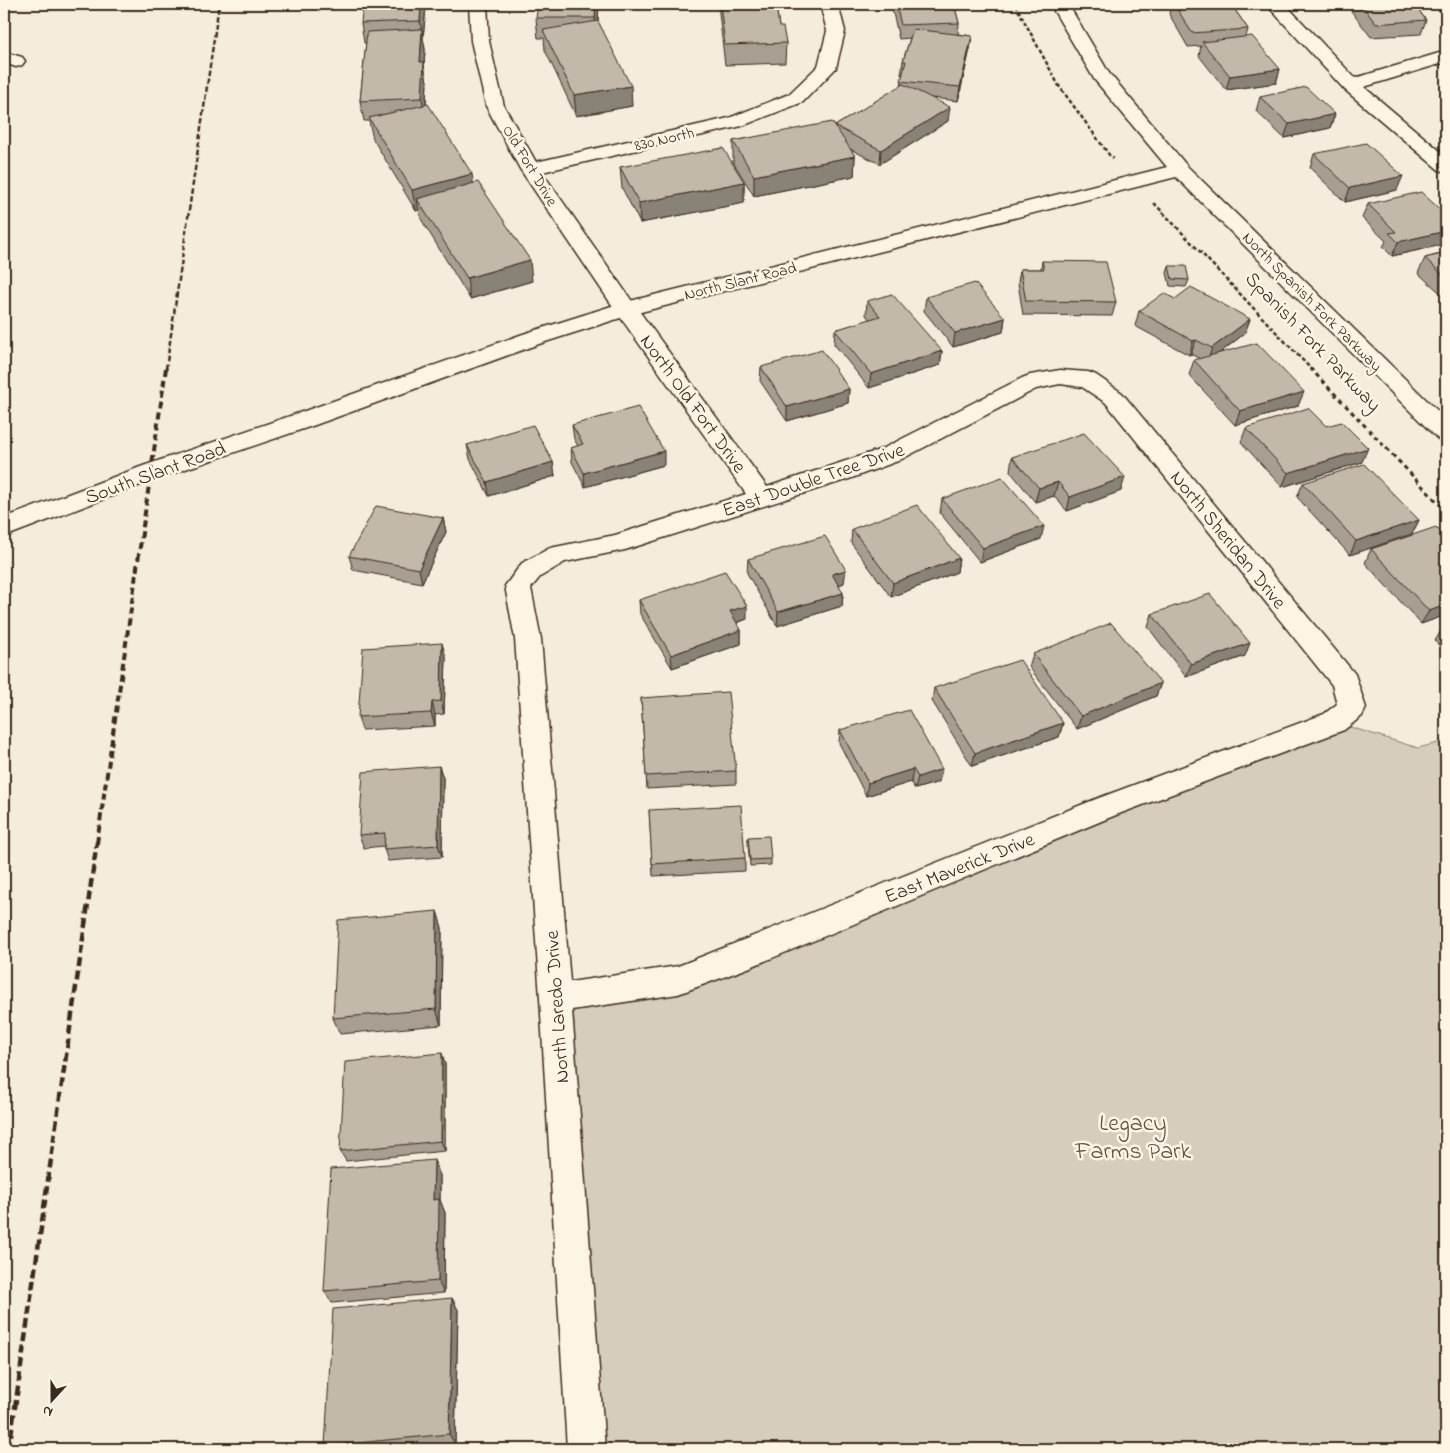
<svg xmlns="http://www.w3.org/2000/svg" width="1450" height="1453" font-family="'Indie Flower',sans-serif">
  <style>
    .green { fill: #d6cdbd; stroke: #887c6e }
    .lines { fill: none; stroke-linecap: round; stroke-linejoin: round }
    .street-casing { stroke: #3b2a1e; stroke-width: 3 }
    .secondary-casing { stroke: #3b2a1e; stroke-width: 3 }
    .path-far1 { stroke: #3b2a1e; stroke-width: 2.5; stroke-dasharray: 4 2.5; stroke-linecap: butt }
    .path { stroke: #3b2a1e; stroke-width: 3; stroke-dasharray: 4.5 4; stroke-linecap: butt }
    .street { fill: #fcf5e5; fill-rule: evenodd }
    .secondary { fill: #fcf5e5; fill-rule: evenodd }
    .rail-far2 { stroke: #3b2a1e; stroke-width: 2.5; stroke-dasharray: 5.5 2.5; stroke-linecap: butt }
    .rail-far1 { stroke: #3b2a1e; stroke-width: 4; stroke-dasharray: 7 4; stroke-linecap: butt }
    .rail { stroke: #3b2a1e; stroke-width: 4.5; stroke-dasharray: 9 4.5; stroke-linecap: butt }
    .wall { fill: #a89f92; stroke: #3b2a1e }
    .shaded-wall { fill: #888277; stroke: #3b2a1e }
    .building { fill: #c3b9aa; stroke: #3b2a1e }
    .labels { text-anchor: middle; stroke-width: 5; stroke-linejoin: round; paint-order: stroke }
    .far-street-label { font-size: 16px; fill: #3b2a1e; stroke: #fcf5e5 }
    .street-label { font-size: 20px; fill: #3b2a1e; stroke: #fcf5e5 }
    .near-park-label { font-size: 24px; fill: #625346; stroke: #fcf5e5 }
  </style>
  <rect width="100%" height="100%" fill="#f4eddd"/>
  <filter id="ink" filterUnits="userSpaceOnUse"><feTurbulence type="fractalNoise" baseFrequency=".02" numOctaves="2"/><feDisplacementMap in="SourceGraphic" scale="10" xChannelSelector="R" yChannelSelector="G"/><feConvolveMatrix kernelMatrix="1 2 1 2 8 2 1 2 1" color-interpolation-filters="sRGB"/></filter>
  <g filter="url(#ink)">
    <path class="green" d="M1334,722L1418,748L1446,741V1449H586L556,998L678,980Z"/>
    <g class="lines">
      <g class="street-casing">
        <path id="street" d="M469,4H487L489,41L504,106L536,162L729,118L789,94L818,66L827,31L820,4H838L845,31L836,68L803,102L742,126L542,172L634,304L767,487L882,449L1022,378L1030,375L1060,370L1088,372L1096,375L1122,393L1355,674L1366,708L1362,716L1344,730L1116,815L748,968L678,994L572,1010L605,1449H567L540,998L515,639L505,586L522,563L550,548L615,535L746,494L618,314L520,169L486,106L471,41ZM1060,384L1082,387L1106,403L1332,685L1337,704L1324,714L1096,799L678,966L570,982L541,639L531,588L540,577L565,562L625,550L849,479L898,461L1036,389Z
          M1266,4H1285L1355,78L1446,51V62L1364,87L1446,156V172L1439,170L1344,89Z
          M4,52L22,57L25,61L22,65L16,67L4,63Z"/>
      </g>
      <g class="secondary-casing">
        <path id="secondary" d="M1050,4H1068L1109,73L1187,166L1446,419V441L1438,439L1176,177L633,314L539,344L315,425L159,478L4,537V518L143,466L299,413L523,334L618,304L1167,167L1094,79Z"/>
      </g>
      <path class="path-far1" d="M1015,4L1059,86L1110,156L1114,158
        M1154,203L1311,369"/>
      <path class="path" d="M1310,368L1446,511"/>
      <use href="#street" class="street"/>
      <use href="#secondary" class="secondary"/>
      <path class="rail-far2" d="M166,369L219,4"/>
      <path class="rail-far1" d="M97,843L166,368"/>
      <path class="rail" d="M9,1449L97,842"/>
    </g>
    <path class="wall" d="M599,4L598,21L632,106L576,116L545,50L544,38H538L536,18Z
      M718,4H776L779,27L786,43L785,63L725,65Z
      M891,4H954L959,23L958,34L972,36L970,49L958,101L932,98L948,121L880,164L850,149L855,156L854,176L754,196L733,162V141L835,126L901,86L903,75H901L903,61L910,38L899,39Z
      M1171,4H1231L1248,29L1246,37L1280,69L1276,83L1226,90L1199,56L1201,46L1188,47L1169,14Z
      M1349,4H1414L1426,20L1421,34L1371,37L1348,7Z
      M426,7L423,38L425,49L424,65L427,82L426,104L532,281L470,299L421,219L419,210L416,211L373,139L369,121H364L360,101L366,43H364L361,23Z
      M1260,97L1335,114L1330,128L1284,138L1256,111Z
      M1446,100V108L1444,106Z
      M1314,154L1397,190L1345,202L1310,168Z
      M620,167L744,182V203L640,223L622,188Z
      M1368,204L1446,215V244L1392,256L1383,247L1386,241L1362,218Z
      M1446,249V298L1418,273L1425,258L1444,253Z
      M1042,261L1116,302L1112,316L1023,315L1018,283L1020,269H1041Z
      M1169,266L1189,280L1186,287L1170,286L1167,273Z
      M926,297L1005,318L1003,332L953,347L924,311Z
      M1175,299L1250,319L1245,333L1220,353L1298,406L1235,425L1189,375L1194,360L1200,359L1191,354L1189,355L1135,326L1139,311Z
      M867,301L942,351L940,365L869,388L834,344L835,330L870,320L866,315Z
      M761,367L849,389L848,403L787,421L760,381Z
      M572,425L664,465L585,487L572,462L571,448L578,446L574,439Z
      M1326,426L1362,462L1282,487L1241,442L1246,428Z
      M467,445L553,462L555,476L489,496L470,459Z
      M1012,457L1121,491L1067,511L1054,496L1035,502L1010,471Z
      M1303,483L1419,520L1412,534L1350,555L1297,497Z
      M942,499L1041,539L980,562L940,513Z
      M443,518L446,532L422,583L353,570L349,556Z
      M852,529L959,558L957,572L891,597L851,543Z
      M1371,549L1446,615L1421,624L1365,563Z
      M748,559L844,583L839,585L843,593L842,606L777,626L747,573Z
      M639,600L747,619L737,623L741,630V644L672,668L640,614Z
      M1152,614L1245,656L1186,677L1148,627Z
      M1446,626V653L1435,641L1443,627Z
      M1033,654L1161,683L1156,696L1077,729L1029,667Z
      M446,657L444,714L435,715V726L362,730L358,717Z
      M934,688L1063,723L1059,737L972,766L932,701Z
      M641,698L736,771V784L647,789Z
      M840,730L939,782L915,789L911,782L866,796L839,743Z
      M439,766L443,778L442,857L388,861L384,849V846L364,848L359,835Z
      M649,810L745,858V871L653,876Z
      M748,837L771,859V865L750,866L748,844Z
      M437,911L442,928L441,1025L340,1034L333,1018Z
      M445,1064V1151L346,1161L340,1151Z
      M440,1175V1200L445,1213L444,1293L332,1303L324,1291Z
      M452,1298L458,1310L455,1444L402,1449H329L325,1446Z"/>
    <path class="shaded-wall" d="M421,4H426V7L423,38L425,49L424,65L427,82L425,118L422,98L420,62L422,32L420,21Z
      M596,4H599L597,38L595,18Z
      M972,36L970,49L958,101L960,87Z
      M1280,69L1276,83L1226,90L1230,76Z
      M631,86L632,106L576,116L574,95Z
      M950,107L948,121L880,164L881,150Z
      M1335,114L1330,128L1284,138L1289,124Z
      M855,156L854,176L754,196V176Z
      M472,174L475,195L417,199L419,210L416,211L412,190Z
      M1403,176L1397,190L1345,202L1350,188Z
      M744,182V203L640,223L639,203Z
      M1446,231V244L1392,256L1398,242Z
      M530,260L532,281L470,299L467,278Z
      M1005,318L1003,332L953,347L955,333Z
      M1250,319L1245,333L1207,363L1212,348Z
      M1196,340L1191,354L1189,355L1193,341Z
      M942,351L940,365L869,388L871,374Z
      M849,389L848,403L787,421V407Z
      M1304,392L1298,406L1235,425L1240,411Z
      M1368,448L1362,462L1282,487L1288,473Z
      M664,451V465L585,487L584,473Z
      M553,462L555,476L489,496L487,482Z
      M1125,477L1121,491L1067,511L1070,497Z
      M1058,482L1054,496L1035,502L1039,488Z
      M443,518L446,532L422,583L419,569Z
      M1419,520L1412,534L1350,555L1356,541Z
      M1044,526L1041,539L980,562L983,548Z
      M959,558L957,572L891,597L893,583Z
      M846,570L844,583L831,588L832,574Z
      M843,593L842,606L777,626L778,612Z
      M1446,605V615L1421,624L1429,611Z
      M747,606V619L730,625V611Z
      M741,630V644L672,668L671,655Z
      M442,643L446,657L444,714L441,701Z
      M1250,643L1245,656L1186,677L1191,664Z
      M1161,683L1156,696L1077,729L1081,716Z
      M432,702L435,715V726L431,713Z
      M1063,723L1059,737L972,766L975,753Z
      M439,766L443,778L442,857L438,845Z
      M913,769L911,782L866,796L868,783Z
      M942,769L939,782L915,789L918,777Z
      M437,911L442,928L441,1025L436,1009Z
      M442,1053L445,1064V1151L441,1141Z
      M434,1160L440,1175V1200L445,1213L444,1293L438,1281L433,1200Z
      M452,1298L458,1310L455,1444L449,1434Z"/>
    <path class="building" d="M363,4H421L420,21L361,23Z
      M538,4H596L595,18H536Z
      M720,4H776L779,27H783L786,43L725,45Z
      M896,4H954L959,23L901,25Z
      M1174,4H1231L1248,29L1192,33Z
      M1361,4H1414L1426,20L1376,24Z
      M598,21L631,86L574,95L543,30Z
      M422,29L420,62H424L422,98L360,101L367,32Z
      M913,29L972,36L960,87L901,81L906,61H903Z
      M1252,36L1280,69L1230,76L1202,42Z
      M903,84L950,107L881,150L835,126Z
      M1306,87L1335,114L1289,124L1260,97Z
      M428,104L472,174L412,190L369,118Z
      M832,122L855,156L754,176L733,141Z
      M1366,143L1403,176L1350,188L1314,154Z
      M723,148L744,182L639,203L620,167Z
      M478,182L530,260L467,278L417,199Z
      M1421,192L1446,215V231L1398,242L1389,233L1396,232L1368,204Z
      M1446,253V278L1425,258Z
      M1042,261L1106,262L1116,302L1026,301L1020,269H1044Z
      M1169,266H1186L1189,280L1172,279Z
      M975,283L1005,318L955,333L926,297Z
      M1191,287L1250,319L1212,348L1196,340L1193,341L1139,311L1164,293L1175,299Z
      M892,294L942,351L871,374L835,330L880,316L867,301Z
      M1257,343L1304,392L1240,411L1194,360Z
      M822,350L849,389L787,407L761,367Z
      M638,407L664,451L584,473L571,448L583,444L572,425Z
      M1308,408L1326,426L1342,422L1368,448L1288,473L1246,428Z
      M533,425L553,462L487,482L467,445Z
      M1084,433L1125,477L1070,497L1058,482L1039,488L1012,457Z
      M1364,464L1419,520L1356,541L1303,483Z
      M1002,477L1044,526L983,548L942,499Z
      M917,505L959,558L893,583L852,529Z
      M376,506L443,518L419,569L349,556Z
      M1436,527L1446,537V605L1429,611L1371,549Z
      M825,536L846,570L832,574L843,593L778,612L748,559Z
      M725,571L747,606L730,611L741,630L671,655L639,600Z
      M1210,594L1250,643L1191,664L1152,614Z
      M1111,623L1161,683L1081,716L1033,654Z
      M442,643L441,701L432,702L431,713L358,717L363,648Z
      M1020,660L1063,723L975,753L934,688Z
      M728,692L736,771L646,776L641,698Z
      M909,710L942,769L918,777L913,769L868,783L840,730Z
      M439,766L438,845L384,849L385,833L359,835L363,772Z
      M741,805L745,858L652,864L649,810Z
      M769,836L771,859L750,860L748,837Z
      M437,911L436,1009L333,1018L338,920Z
      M442,1053L441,1141L340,1151L345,1062Z
      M434,1160L433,1200L439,1199L438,1281L324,1291L331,1169Z
      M452,1298L449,1434L325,1446L333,1309Z"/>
  </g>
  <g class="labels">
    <g class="far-street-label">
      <text transform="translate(664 138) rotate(-13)" y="6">830 North</text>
      <text transform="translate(531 165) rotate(59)" y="6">Old Fort Drive</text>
      <text transform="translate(740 280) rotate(-14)" y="6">North Slant Road</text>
      <text transform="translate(1313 301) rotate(45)" y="6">North Spanish Fork Parkway</text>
    </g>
    <g class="street-label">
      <text transform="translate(1314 341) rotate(46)" y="7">Spanish Fork Parkway</text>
      <text transform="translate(694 403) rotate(54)" y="7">North Old Fort Drive</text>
      <text transform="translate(155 472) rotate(-20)" y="7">South Slant Road</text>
      <text transform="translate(813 479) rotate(-19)" y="7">East Double Tree Drive</text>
      <text transform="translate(1229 539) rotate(51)" y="7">North Sheridan Drive</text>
      <text transform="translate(959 867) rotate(-22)" y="7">East Maverick Drive</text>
      <text transform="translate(556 1007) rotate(-94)" y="7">North Laredo Drive</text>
    </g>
    <g class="near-park-label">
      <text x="1133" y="1130">Legacy<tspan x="1133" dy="28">Farms Park</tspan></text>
    </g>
  </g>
  <rect width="1450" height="1453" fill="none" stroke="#fcf5e5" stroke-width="20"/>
  <rect x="10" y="10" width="1430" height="1433" fill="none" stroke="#3b2a1e" stroke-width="2" filter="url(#ink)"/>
  <g transform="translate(52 1400) rotate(201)" stroke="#fcf5e5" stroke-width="4" paint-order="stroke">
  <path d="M0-4L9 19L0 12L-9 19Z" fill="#3b2a1e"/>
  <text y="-8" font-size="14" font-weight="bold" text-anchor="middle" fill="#3b2a1e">N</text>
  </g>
</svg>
